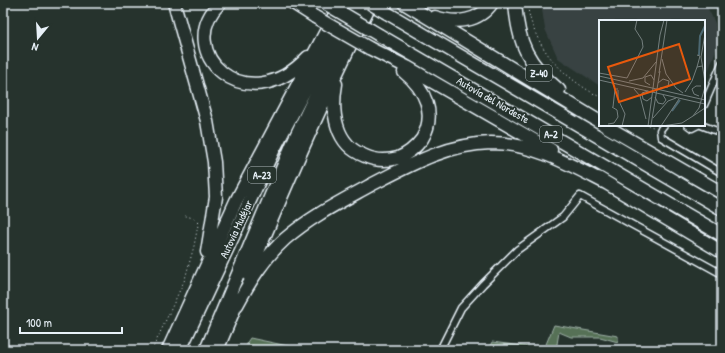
<svg xmlns="http://www.w3.org/2000/svg" width="725" height="353" font-family="'Patrick Hand',sans-serif">
  <style>
    .built { fill: #394343 }
    .green { fill: #567157; stroke: #9fb1a8 }
    .lines { fill: none; stroke-linecap: round; stroke-linejoin: round }
    .minor-casing { stroke: #e8f1f8; stroke-width: 9 }
    .motorway-casing { stroke: #e8f1f8; stroke-width: 15 }
    .path { stroke: #e8f1f8; stroke-width: 1; stroke-dasharray: 1 3; stroke-linecap: butt }
    .minor { stroke: #26332d; stroke-width: 6 }
    .motorway { stroke: #26332d; stroke-width: 12 }
    .motorway-bridge-casing { stroke: #e8f1f8; stroke-width: 15; stroke-linecap: butt }
    .motorway-bridge { stroke: #26332d; stroke-width: 12 }
    .labels { text-anchor: middle; stroke-width: 3.5; stroke-linejoin: round; paint-order: stroke }
    .shield { fill: #26332d; stroke: #aeb8bb; stroke-width: 1 }
    .shield-label { font-size: 10px; font-weight: bold; fill: #e8f1f8 }
    .street-label { font-size: 11px; fill: #e8f1f8; stroke: #26332d }
    .inset-river { fill: none; stroke: #4c6872; stroke-width: 2 }
    .inset-road { fill: none; stroke: #747f7e; stroke-width: 1 }
    .view { fill: #e8590c; fill-opacity: 0.15; stroke: #e8590c; stroke-width: 2 }
    .inset-edge { fill: none; stroke: #e8f1f8; stroke-width: 2 }
  </style>
  <rect width="100%" height="100%" fill="#26332d"/>
  <filter id="ink" filterUnits="userSpaceOnUse"><feTurbulence type="fractalNoise" baseFrequency=".025" numOctaves="2"/><feDisplacementMap in="SourceGraphic" scale="8" xChannelSelector="R" yChannelSelector="G"/><feConvolveMatrix kernelMatrix="1 2 1 2 8 2 1 2 1" color-interpolation-filters="sRGB"/></filter>
  <g filter="url(#ink)">
    <path class="built" d="M541,3H705L716,25L718,45L704,82V21H600V86L558,58L545,29Z"/>
    <path class="green" d="M554,325L618,336V342L600,337H571L559,332L556,350H506L498,348L497,350H488L492,342L544,349Z
      M250,338L307,350H268L246,344Z"/>
    <g class="lines">
      <g class="minor-casing">
        <path id="minor" d="M704,105L722,63
          M664,125L660,130L661,137L722,173
          M688,125L692,128L698,125
          M701,125L722,133
          M440,350L461,308L483,284L517,250L563,217L580,196L722,274"/>
      </g>
      <g class="motorway-casing">
        <path id="motorway" d="M174,3L207,121L214,162L216,197L207,252
          M220,3C172,50 245,124 308,57
          M293,3L315,17
          M404,3L600,122
          M515,3C518,44 528,64 559,90
          M387,13L722,209
          M435,17C456,24 479,22 492,3
          M379,35L722,235
          M369,48L407,67L551,150
          M336,84C331,112 335,145 365,156C376,161 387,161 398,158C408,154 416,147 422,139C437,114 425,89 404,72
          M604,125L722,193
          M598,178L722,252
          M248,275C287,183 326,92 371,3
          M237,305C250,281 264,258 285,239C310,217 340,202 369,186C408,166 446,144 491,143C532,143 569,164 604,182
          M168,350L236,201L341,3
          M180,350L274,149L350,3
          M206,350L295,138L337,50L362,3
          M217,350L239,298"/>
      </g>
      <path class="path" d="M527,3C533,47 562,77 600,97
        M648,125L653,127
        M152,350L185,279L194,246L199,220L183,215"/>
      <use href="#minor" class="minor"/>
      <use href="#motorway" class="motorway"/>
      <g class="motorway-bridge-casing">
        <path id="motorway-bridge" d="M325,3L379,35
          M370,3L387,13
          M315,17L369,48"/>
      </g>
      <use href="#motorway-bridge" class="motorway-bridge"/>
    </g>
  </g>
  <g class="labels">
    <g class="shield">
      <rect x="526" y="65" width="26" height="16" rx="3"/>
      <rect x="540" y="126" width="22" height="16" rx="3"/>
      <rect x="248" y="167" width="28" height="16" rx="3"/>
    </g>
    <g class="shield-label">
      <text x="539" y="77">Z-40</text>
      <text x="551" y="138">A-2</text>
      <text x="262" y="179">A-23</text>
    </g>
    <g class="street-label">
      <text transform="translate(493 100) rotate(30)" y="4">Autovía del Nordeste</text>
      <text transform="translate(236 229) rotate(-65)" y="4">Autovía Mudéjar</text>
    </g>
  </g>
  <g transform="translate(599 20)">
    <rect width="106" height="106" fill="#26332d"/>
    <path class="inset-river" d="M100,35L101,16L106,6M73,91L81,80"/>
    <path class="inset-road" d="M106,14L102,37L106,62M63,39L67,54L77,68L84,73M98,47L101,36L98,35M0,53L28,58L44,27L43,20L36,9L38,0M60,53L68,0M0,56L106,80M0,60L106,84M30,61L44,58L57,42M59,63L64,59L70,61L69,67L61,68M51,65L46,62V57L52,55L55,60M35,69L41,76L47,99M19,70V79L26,94L23,106M49,71L43,73L44,79L48,81L53,77M86,72L93,61L98,47L103,46M100,76L95,74L93,69L97,66H102M56,77L59,83L64,84L67,80L64,75M14,87L16,69H19M94,96L106,88M54,98L69,81L77,78M9,104L15,103L19,97L18,90L13,87M52,105L61,51M49,106L61,15L65,0M62,106L80,79M63,106L83,103L94,96L100,88L106,67"/>
    <path class="view" d="M80,24L91,59L20,82L9,47Z"/>
    <rect width="106" height="106" class="inset-edge"/>
  </g>
  <rect width="725" height="353" fill="none" stroke="#26332d" stroke-width="16"/>
  <rect x="8" y="8" width="709" height="337" fill="none" stroke="#e8f1f8" stroke-width="1.5" filter="url(#ink)"/>
  <g transform="translate(38 38) rotate(198)" stroke="#26332d" stroke-width="3" paint-order="stroke">
  <path d="M0-3L7 15L0 10L-7 15Z" fill="#e8f1f8"/>
  <text y="-6" font-size="11" font-weight="bold" text-anchor="middle" fill="#e8f1f8">N</text>
  </g>
  <path d="M20 327v6h102v-6" fill="none" stroke="#e8f1f8" stroke-width="2"/>
  <text x="26" y="327" font-size="12" fill="#e8f1f8" stroke="#26332d" stroke-width="3" paint-order="stroke">100 m</text>
</svg>
